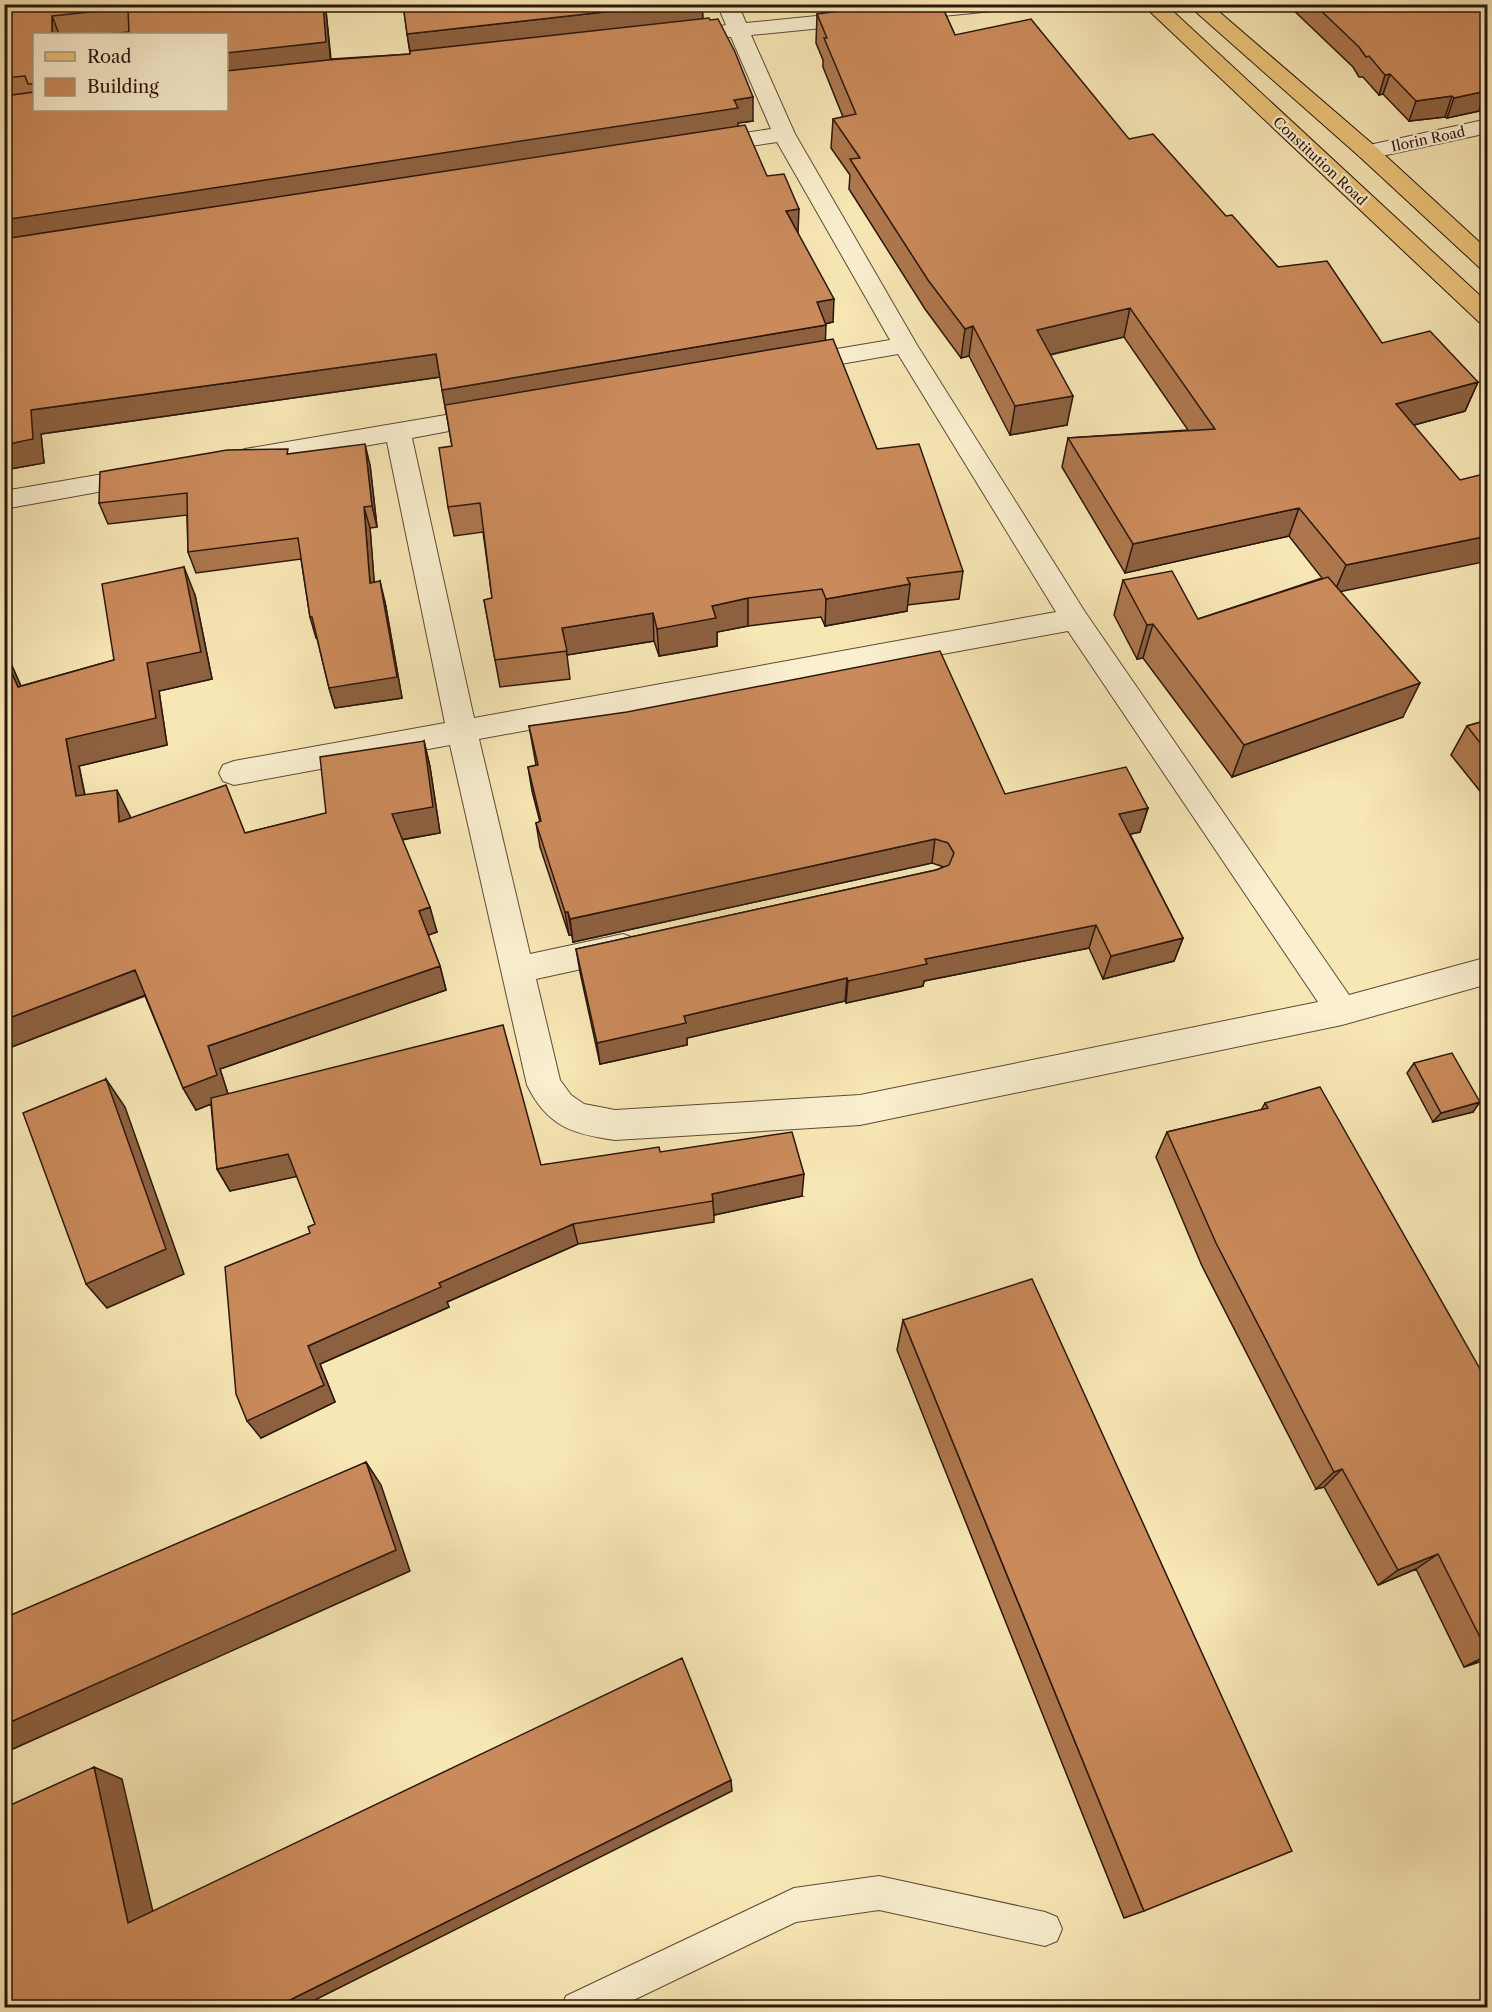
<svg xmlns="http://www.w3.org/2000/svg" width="1492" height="2012" font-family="'Libre Caslon Text',serif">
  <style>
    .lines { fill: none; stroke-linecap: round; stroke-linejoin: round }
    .service-casing { stroke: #5d4a38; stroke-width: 2 }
    .minor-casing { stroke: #5d4a38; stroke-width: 2 }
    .primary-casing { stroke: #2a160e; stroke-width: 2 }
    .service { fill: #faefcf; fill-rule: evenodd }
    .minor { fill: #faefcf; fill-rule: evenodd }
    .primary { fill: #ecc47a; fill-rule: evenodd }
    .wall { fill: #ae774e; stroke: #2a160e; stroke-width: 1.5; fill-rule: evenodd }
    .shaded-wall { fill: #8d6140; stroke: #2a160e; stroke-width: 1.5 }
    .building { fill: #ca8a5b; stroke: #2a160e; stroke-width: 1.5 }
    .labels { text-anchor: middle; stroke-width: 4.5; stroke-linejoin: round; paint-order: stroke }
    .far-street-label { font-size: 14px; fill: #2a160e; stroke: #faefcf }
  </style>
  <rect width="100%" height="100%" fill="#f7e7b5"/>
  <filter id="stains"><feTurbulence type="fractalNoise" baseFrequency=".00333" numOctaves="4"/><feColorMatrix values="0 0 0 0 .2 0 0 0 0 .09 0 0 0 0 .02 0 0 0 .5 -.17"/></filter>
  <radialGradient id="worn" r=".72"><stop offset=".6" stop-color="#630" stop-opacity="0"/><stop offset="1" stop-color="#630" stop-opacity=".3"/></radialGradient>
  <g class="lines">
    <g class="service-casing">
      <path id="service" d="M879,1876L1045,1912L1057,1917L1062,1929L1057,1941L1045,1946L879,1910L796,1922L617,2008H561L566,1996L794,1888Z"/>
    </g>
    <g class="minor-casing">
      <path id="minor" d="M717,4H738L746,23L935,4H1013L1010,8L1003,10L751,35L795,134L917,345L1085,612L1349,995L1488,957V984L1342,1025L860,1125L615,1140C572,1134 547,1126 527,1085L450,745L234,785L223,781L219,773L223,765L234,761L445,723L387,442L245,467L236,464L232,458L236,452L245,449L493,407L502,409L506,415L502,421L412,438L474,718L1056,612L898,354L795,372L786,370L782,364L786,358L795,356L890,340L777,142L706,153L698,151L695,146L698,141L706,139L771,129L731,37L711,36L708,32L711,28L726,25ZM1068,631L1318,1002L860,1095L615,1110L584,1104L571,1095L560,1080L536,979L623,960L634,956L639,947L634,938L623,934L530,954L479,739Z
        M1488,119V133L1368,159L1360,157L1357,152L1360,147Z
        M144,467L153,470L157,476L153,482L4,509V491Z"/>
    </g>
    <g class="primary-casing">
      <path id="primary" d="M1142,4H1165L1488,303V325L1479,322Z
        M1187,4H1210L1376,147L1488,250V270L1480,268L1360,157Z"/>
    </g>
    <use href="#service" class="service"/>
    <use href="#minor" class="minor"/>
    <use href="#primary" class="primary"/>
  </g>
  <path class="wall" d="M4,4H393L326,11L331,59L410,54L403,4H702L703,19L753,121L738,123V126L767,176L798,233L833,322L825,324V340L877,449L963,571L959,599L907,605V611L825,626L821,617L748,626L717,632V646L659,656L654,641L567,655L570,679L500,687L484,600L492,598L483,532L454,536L448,507L452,446L440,377L41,434L44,463L4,470ZM129,32L226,110H34V34H108Z
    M848,4H941L955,35L1129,139L1226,216L1278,267L1382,343L1478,382L1465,411L1414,425L1341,592L1403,717L1232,777L1143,658L1137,659L1114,615L1123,580L1198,619L1322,578L1289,536L1125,573L1062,467L1068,438L1188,430L1124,337L1050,355L1067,425L1010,435L969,356L961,358L925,309L849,189L850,175L831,148L833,119L843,117L823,67V60L816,43L817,14L850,9Z
    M1287,4H1488V117H1485L1479,111L1447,118L1445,117L1409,121L1383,94L1379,95L1363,77H1359L1353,67Z
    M289,454L370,465L377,527L370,528L374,582L385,602L402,698L335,708L329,688L317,638H316L310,617L301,559L196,573L188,552L187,515L108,524L99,503Z
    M195,595L212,679L159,691L167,745L79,766L85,795L130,816V818L245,833L326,813L424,741L430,767L440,833L402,840L437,932L428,935L440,966L446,990L220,1069L228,1094L541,1165L660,1152L802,1196L714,1215V1222L578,1244L447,1302L449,1307L320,1364L335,1402L261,1438L310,1233L315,1224L297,1176L230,1191L217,1169L211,1104L196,1110L183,1088L145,996L9,1048V659L21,686L114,660Z
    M1488,720V801L1451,755L1467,726Z
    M529,726L1005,794L1148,808L1140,832L1130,834L1183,938L1174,961L1103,979L1089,948L924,981L923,986L846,1003L845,1001L687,1038V1045L600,1064L580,972L576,949L936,870L944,867L932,863L573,942L572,935H569L540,847L536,823L540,822L532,791L528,767L536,765Z
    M1414,1063L1473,1112L1433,1122L1407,1073Z
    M1265,1103L1488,1383V1659L1464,1667L1416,1569L1378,1585L1324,1487L1316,1489L1202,1266L1156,1157L1167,1132L1261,1110Z
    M903,1320L1144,1911L1124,1918L897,1350Z"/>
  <path class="shaded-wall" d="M323,4H325L326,11L331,66L226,78V53Z
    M676,4H702L703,25L411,57L407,34Z
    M52,16L59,34H52Z
    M1390,74L1383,94L1379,95L1385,75Z
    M1486,91L1479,111L1447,118L1454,98Z
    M1452,96L1445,117L1409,121L1416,101Z
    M753,97V121L738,123V132L4,246V220Z
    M799,209L798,233L786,211Z
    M834,299L833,322L816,326L817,302Z
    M1130,308L1124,337L1032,359L1037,330Z
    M826,325L825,349L446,413L442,390Z
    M973,326L969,356L961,358L965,329Z
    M436,354L440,377L41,434L44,463L4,470V445L31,410Z
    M1478,382L1465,411L1385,433L1396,404Z
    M1073,396L1067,425L1010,435L1015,406Z
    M365,444L370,465L377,527L372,506Z
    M364,507L370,528L376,604L370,583Z
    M1299,508L1289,536L1125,573L1133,544Z
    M1488,536V561L1334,593L1346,565Z
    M184,567L195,595L212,679L159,691L167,745L79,766L90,822L76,796L66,739L147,663Z
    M380,581L385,602L402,698L335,708L329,688Z
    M910,584L907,611L825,626L826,599Z
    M748,598V626L717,632V646L659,656L657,629L712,606Z
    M653,613L654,641L567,655L562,628Z
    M1153,624L1143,658L1137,659L1147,625Z
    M4,651L9,659L33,714L18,687L4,655Z
    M1420,683L1403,717L1232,777L1244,745Z
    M424,741L430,767L440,833L399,840L392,814Z
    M117,790L130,816L133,848L119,822Z
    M1148,808L1140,832L1112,838L1119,814Z
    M935,839L932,863L573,942L570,919Z
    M430,907L437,932L426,936L419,911Z
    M565,912H568L572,935H569Z
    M1096,925L1089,948L924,981L923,986L846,1003L848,981L925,959Z
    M1183,938L1174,961L1103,979L1111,956Z
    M440,966L446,990L220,1069L229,1097L196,1110L183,1088L208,1046Z
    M135,970L148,994L9,1048L4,1042V1020Z
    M847,978L845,1001L687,1038V1045L600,1064L597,1043L684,1016Z
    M106,1079L125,1107L184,1274L107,1308L86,1284Z
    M1480,1102L1473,1112L1433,1122L1441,1113Z
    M288,1154L299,1176L230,1191L217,1169Z
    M804,1174L802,1196L714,1215L712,1194Z
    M573,1224L578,1244L447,1302L449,1307L320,1364L335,1402L261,1438L247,1421L308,1346L439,1283Z
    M366,1462L381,1485L410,1571L4,1753V1725Z
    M1342,1469L1324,1487L1316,1489L1334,1472Z
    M1438,1554L1416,1569L1378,1585L1398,1570Z
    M1488,1655V1659L1464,1667Z
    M94,1767L122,1779L157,1929L128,1923Z
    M731,1780L732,1791L301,2007H276Z"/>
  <path class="building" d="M4,4H323L326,42L226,53V34H129L128,8L52,16V34H34V84H28L25,76L4,78Z
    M403,4H676L407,34Z
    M862,4H941L955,35L1031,19L1129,139L1153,134L1226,216L1232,215L1278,267L1327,261L1382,343L1430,331L1478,382L1396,404L1460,480L1488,473V536L1346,565L1299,508L1133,544L1068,438L1215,429L1130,308L1037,330L1073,396L1015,406L973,326L965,329L928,280L850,159L860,158L833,119L856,114L824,38H827L817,14L864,8Z
    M1314,4H1488V92L1486,91L1454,98L1452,96L1416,101L1390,74L1385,75L1369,56L1366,57L1359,47Z
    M709,18L710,20L718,19L735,52L753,97L734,100L738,108L4,220V96L34,92V91V110H226V71L328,60L410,54V51Z
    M745,125L767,176L784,174L799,209L786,211L834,299L817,302L826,325L442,390L436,354L31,410L33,439L4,445V239Z
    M833,339L877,449L919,444L963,571L907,578L910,584L826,599L822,589L748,598L712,606L716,618L657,629L653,613L562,628L567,651L495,660L484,600L492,598L480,503L448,507L439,448L452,446L445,405Z
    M365,444L372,506L364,507L370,583L380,581L397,677L329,688L312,617H310L298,538L188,552L187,493L99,503L100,472L227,450L288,449L287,454Z
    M184,567L201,652L147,663L156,718L66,739L76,796L117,790L119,822L226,785L245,833L326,813L320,757L424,741L433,807L392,814L430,907L419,911L440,966L208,1046L217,1075L183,1088L135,970L4,1020V655L18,687L114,660L102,584Z
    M1172,571L1198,619L1328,577L1420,683L1244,745L1153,624L1147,625L1123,580Z
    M940,651L1005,794L1126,767L1148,808L1119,814L1183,938L1111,956L1096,925L925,959L927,964L848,981L847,978L684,1016L686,1023L597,1043L576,949L936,870L949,865L954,853L948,843L935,839L570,919L568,912H565L536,823L541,821L528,767L538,765L529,726L627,712Z
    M1488,720V753L1467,726Z
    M503,1025L541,1165L659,1147L660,1152L792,1132L804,1174L712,1194L713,1201L573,1224L439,1283L441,1287L308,1346L324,1385L247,1421L236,1394L225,1267L310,1233L308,1227L315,1224L288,1154L217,1169L211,1098Z
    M1452,1053L1480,1102L1441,1113L1414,1063Z
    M106,1079L166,1249L86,1284L23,1113Z
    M1320,1087L1488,1383V1653L1438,1554L1398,1570L1342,1469L1334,1472L1216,1243L1167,1132L1268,1108L1265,1103Z
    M1032,1279L1292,1851L1144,1911L903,1320Z
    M366,1462L396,1550L4,1725V1618Z
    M682,1658L731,1780L276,2007H156L155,2004L149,2007H4V1808L94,1767L128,1923Z"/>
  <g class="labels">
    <g class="far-street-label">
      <text transform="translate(1428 139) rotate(-12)" y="5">Ilorin Road</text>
      <text transform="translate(1320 161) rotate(43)" y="5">Constitution Road</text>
    </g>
  </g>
  <rect width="1492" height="2012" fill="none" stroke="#f7e7b5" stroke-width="24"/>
  <rect x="6" y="6" width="1480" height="2000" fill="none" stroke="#2a160e" stroke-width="3"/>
  <rect x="12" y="12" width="1468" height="1988" fill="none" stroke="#2a160e" stroke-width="1.5"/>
  <rect x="33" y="33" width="195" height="78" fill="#faefcf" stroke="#a79882" stroke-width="1.5"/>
  <rect x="45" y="52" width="30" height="9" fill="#ecc47a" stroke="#a79882" stroke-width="1.5"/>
  <text x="87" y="63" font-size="18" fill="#2a160e">Road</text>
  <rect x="45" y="78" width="30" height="18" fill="#ca8a5b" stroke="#a79882" stroke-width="1.5"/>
  <text x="87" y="93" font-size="18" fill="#2a160e">Building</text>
  <rect width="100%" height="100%" filter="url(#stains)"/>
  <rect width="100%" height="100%" fill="url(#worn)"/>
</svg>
